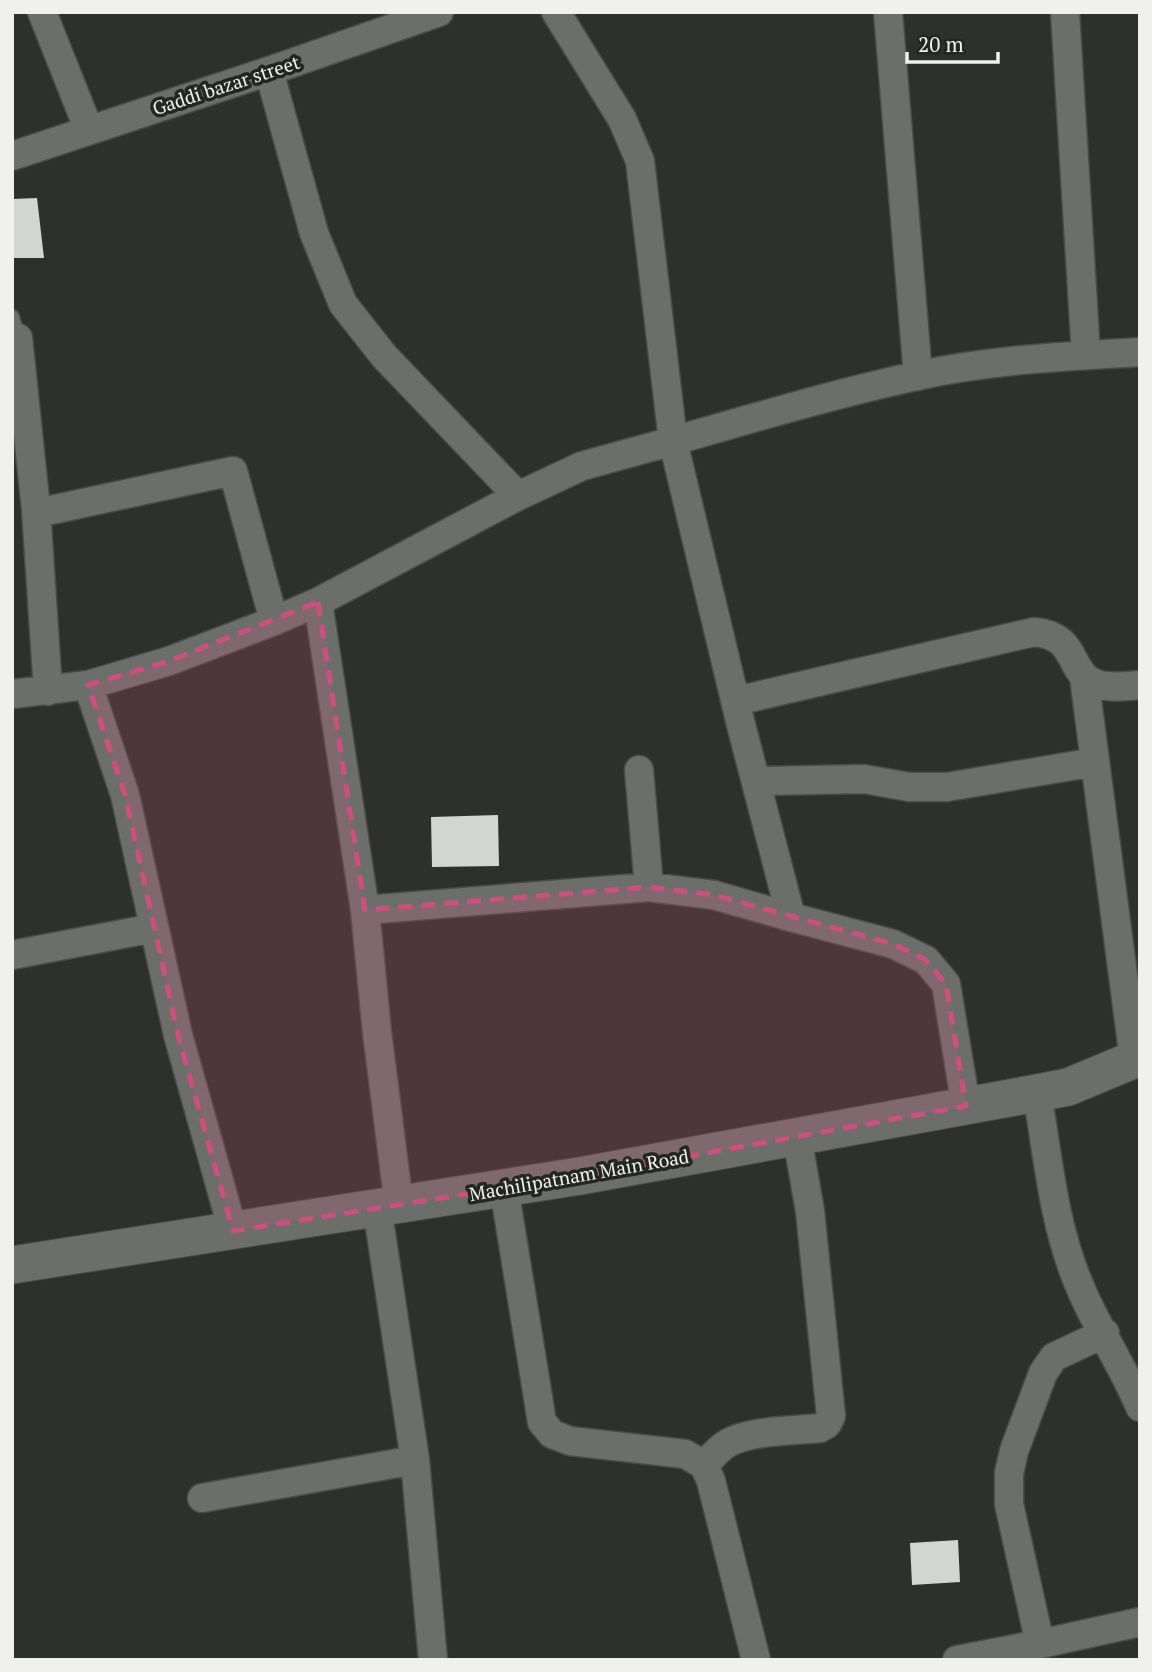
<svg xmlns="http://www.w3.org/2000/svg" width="1152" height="1672" font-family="'PT Serif',serif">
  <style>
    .building { fill: #d3d6d0 }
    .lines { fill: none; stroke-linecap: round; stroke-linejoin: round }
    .service-casing { stroke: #4a4c48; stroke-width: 17 }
    .minor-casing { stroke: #4a4c48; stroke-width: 31 }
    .tertiary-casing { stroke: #4a4c48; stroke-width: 39 }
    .service { stroke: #6c6f69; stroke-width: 14 }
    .minor { stroke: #6c6f69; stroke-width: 28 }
    .tertiary { stroke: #6c6f69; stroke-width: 37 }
    .marked { fill: #ce4e80; fill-opacity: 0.2; stroke: #ce4e80; stroke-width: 5; stroke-dasharray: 14 9; stroke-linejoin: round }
    .labels { text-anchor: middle; stroke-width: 7; stroke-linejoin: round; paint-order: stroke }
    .street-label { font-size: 19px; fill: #f0f1ee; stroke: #232621 }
  </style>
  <rect width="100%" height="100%" fill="#2d302b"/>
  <path class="building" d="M37,198L44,258H12V199Z
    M498,815L499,866L432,867L431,817Z
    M958,1540L960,1582L912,1585L910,1543Z"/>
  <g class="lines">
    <g class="service-casing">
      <path id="service" d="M12,317L18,338"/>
    </g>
    <g class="minor-casing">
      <path id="minor" d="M42,12L89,130
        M888,12L918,376
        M1065,12L1086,355
        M269,71L314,233L343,304L384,356L518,496
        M12,156L269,71L439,12
        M18,338L36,509L48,691
        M36,509L51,510L233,471L274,621
        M318,602L365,910L377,1032L399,1205
        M1084,677L1134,1059
        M88,685L125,795L178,1035L233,1231
        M12,694L88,685L169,661L274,621L318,602L518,496L582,466L673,441L640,161L622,119L556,12
        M736,701L1034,632C1082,636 1065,676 1100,685C1113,688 1127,686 1140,685
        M639,770L649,887
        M756,781L864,779L909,787H947L1095,762
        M365,910L649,887L714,895L791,917
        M12,955L154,928
        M1037,1093C1048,1156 1053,1222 1078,1282C1095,1325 1122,1364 1140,1407
        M966,1106L946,984L926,960L893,944L791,917L740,721L673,441C753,418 834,394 916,376C989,360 1066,356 1140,352
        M504,1188L542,1422L552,1434L570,1441L685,1454L704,1465L711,1481L756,1660
        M377,1207L415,1460L433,1660
        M704,1465C712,1457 719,1448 728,1443C751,1430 794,1431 820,1428L827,1424L831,1416L810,1211L797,1137
        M202,1498L415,1460
        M1040,1644L1009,1504V1473L1014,1451L1043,1373L1054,1357L1105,1333
        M957,1660L1040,1644L1140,1622"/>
    </g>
    <g class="tertiary-casing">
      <path id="tertiary" d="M12,1265L580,1176L1037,1093L1068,1087L1140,1057"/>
    </g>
    <use href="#service" class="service"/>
    <use href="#minor" class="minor"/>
    <use href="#tertiary" class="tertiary"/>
  </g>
  <path class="marked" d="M318,602L365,910L649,887L714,895L893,944L926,960L946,984L966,1106L580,1176L233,1231L178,1035L125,795L88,685L169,661Z"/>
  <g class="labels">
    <g class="street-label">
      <text transform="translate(226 85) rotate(-18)" y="7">Gaddi bazar street</text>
      <text transform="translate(579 1175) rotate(-10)" y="7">Machilipatnam Main Road</text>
    </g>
  </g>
  <rect width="1152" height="1672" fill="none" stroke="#f0f1ee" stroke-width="28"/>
  <path d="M907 52v10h91v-10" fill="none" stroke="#f0f1ee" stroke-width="3.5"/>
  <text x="918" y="52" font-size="21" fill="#f0f1ee" stroke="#232621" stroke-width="5" paint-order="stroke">20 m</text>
</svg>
